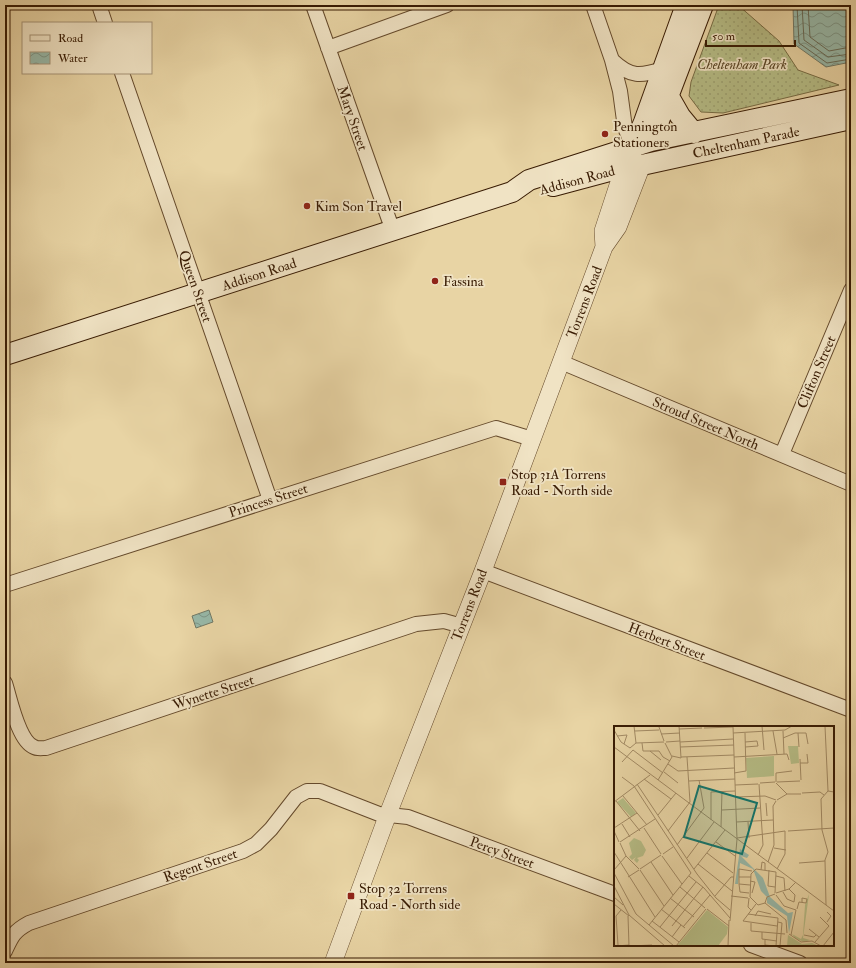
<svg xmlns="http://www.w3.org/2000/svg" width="856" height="968" font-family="'IM FELL Double Pica',serif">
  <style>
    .grass { fill: url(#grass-dots); stroke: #776c44 }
    .water { fill: url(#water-waves); stroke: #717966 }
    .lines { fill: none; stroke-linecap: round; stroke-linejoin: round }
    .shore { stroke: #686a56; stroke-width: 1 }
    .minor-casing { stroke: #64492b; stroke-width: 16 }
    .tertiary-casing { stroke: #64492b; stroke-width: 18 }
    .secondary-casing { stroke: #381b03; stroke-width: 22 }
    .minor { stroke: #f0e3c4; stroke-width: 14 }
    .tertiary { stroke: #f0e3c4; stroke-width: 17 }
    .secondary { stroke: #f0e3c4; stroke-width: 20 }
    .poi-dot { fill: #8f2418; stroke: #f0e3c4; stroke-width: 1.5 }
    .labels { text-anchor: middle; stroke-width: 3.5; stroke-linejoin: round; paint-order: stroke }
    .park-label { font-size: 14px; font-style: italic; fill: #584424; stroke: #f0e3c4 }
    .street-label { font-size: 14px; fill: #381b03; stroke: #f0e3c4 }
    .poi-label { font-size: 14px; fill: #381b03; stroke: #f0e3c4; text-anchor: start }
    .inset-road { fill: none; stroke: #a28a64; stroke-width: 1 }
    .view { fill: #0f766e; fill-opacity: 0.15; stroke: #0f766e; stroke-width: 2 }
    .inset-edge { fill: none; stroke: #381b03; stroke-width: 2 }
  </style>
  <defs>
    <pattern id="grass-dots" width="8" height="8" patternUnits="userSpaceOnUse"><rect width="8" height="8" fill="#b6bd86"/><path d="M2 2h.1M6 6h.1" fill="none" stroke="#9da272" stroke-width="1.8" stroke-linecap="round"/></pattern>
    <pattern id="water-waves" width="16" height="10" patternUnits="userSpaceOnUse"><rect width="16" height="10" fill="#97b8a8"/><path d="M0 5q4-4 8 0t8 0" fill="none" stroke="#7c9587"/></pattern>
  </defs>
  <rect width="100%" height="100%" fill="#e8d4a4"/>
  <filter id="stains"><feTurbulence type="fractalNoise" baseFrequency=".005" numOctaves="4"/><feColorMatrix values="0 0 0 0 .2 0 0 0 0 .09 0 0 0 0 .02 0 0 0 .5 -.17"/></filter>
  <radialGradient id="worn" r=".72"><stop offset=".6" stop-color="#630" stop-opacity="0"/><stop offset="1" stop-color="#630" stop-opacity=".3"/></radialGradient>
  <path class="grass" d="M719,5H738L779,41L798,70L839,85L723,113L701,112L689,96L691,82Z"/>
  <path class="water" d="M793,5H851V62L826,67L794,44Z
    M209,610L213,622L196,628L192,616Z"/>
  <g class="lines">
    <path class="shore" d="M797,5L799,43L827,63L851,59
      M802,5L804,40L828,57L851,54
      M808,5L810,37L829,51L851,47"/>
    <g class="minor-casing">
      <path id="minor" d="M99,5L105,23
        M313,5L393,231
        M593,5L612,60L620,91L625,128L633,146
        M328,48L447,5
        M612,60C631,78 640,76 664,69
        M122,73L270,500
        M561,362L851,484
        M782,454L851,290
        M483,571L851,710
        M5,585L496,428L532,439
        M5,683C10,698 18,741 34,747C37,749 42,748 46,748L416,624L444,621L462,626
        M751,945L800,963
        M5,951C12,936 14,931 29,923L243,851L256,844L271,829L296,797L307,791H320L379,814L408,817L615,894"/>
    </g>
    <g class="tertiary-casing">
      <path id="tertiary" d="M604,247L603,231L624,167
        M333,963L388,814L483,571L604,247L618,227L642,165"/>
    </g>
    <g class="secondary-casing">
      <path id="secondary" d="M668,95L680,116L694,133
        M655,131L703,5
        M630,155L644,122L686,5
        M553,186L609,171L642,165L851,119
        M5,355L512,192L529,180L651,141L851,99"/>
    </g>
    <use href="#minor" class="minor"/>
    <use href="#tertiary" class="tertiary"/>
    <use href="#secondary" class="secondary"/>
  </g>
  <g class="poi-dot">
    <circle cx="605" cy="134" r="4"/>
    <circle cx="307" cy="206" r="4"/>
    <circle cx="435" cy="281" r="4"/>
    <rect x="499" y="478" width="8" height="8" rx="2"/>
    <rect x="347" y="892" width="8" height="8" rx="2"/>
  </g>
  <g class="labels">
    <g class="park-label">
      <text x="742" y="69">Cheltenham Park</text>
    </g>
    <g class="street-label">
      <text transform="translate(353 118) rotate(71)" y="5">Mary Street</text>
      <text transform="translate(746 142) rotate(-12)" y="5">Cheltenham Parade</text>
      <text transform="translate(577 180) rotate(-15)" y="5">Addison Road</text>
      <text transform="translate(259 274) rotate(-18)" y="5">Addison Road</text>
      <text transform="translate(196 286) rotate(71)" y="5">Queen Street</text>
      <text transform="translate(584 302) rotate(-69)" y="5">Torrens Road</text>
      <text transform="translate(816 372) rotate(-67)" y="5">Clifton Street</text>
      <text transform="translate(706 423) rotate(23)" y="5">Stroud Street North</text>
      <text transform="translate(268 500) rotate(-18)" y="5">Princess Street</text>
      <text transform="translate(469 605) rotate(-69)" y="5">Torrens Road</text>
      <text transform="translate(667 641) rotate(21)" y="5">Herbert Street</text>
      <text transform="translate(213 692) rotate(-18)" y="5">Wynette Street</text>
      <text transform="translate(502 852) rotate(20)" y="5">Percy Street</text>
      <text transform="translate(200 865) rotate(-19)" y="5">Regent Street</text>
    </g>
    <g class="poi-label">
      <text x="613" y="131">Pennington<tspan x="613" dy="16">Stationers</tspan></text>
      <text x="315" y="211">Kim Son Travel</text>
      <text x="443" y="286">Fassina</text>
      <text x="511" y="479">Stop 31A Torrens<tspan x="511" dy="16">Road - North side</tspan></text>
      <text x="359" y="893">Stop 32 Torrens<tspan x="359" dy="16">Road - North side</tspan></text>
    </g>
  </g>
  <g transform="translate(614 726)">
    <rect width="220" height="220" fill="#e8d4a4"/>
    <path d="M174,20H184L185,37L177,38ZM9,72L22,87L17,91L3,76ZM195,168L189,212L196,214L190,216L185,214L181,212L178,208L187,213L189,209L191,179ZM174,209L188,218L198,217L205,220H173Z" fill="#b6bd86"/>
    <path d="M93,184L114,201L113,208L104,220H63Z" fill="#b6bd86"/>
    <path d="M160,30V50L133,52L132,32ZM20,112L27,115L32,124L29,130L23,132L25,134L23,137L20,134L22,131L18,134L15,131L18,128L15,117Z" fill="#b6bd86"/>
    <path d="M126,123L135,129L133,132L127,130L149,152L156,171L174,187L179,186L175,207L173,190L153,177V171L147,165L139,143L126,137L124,158H121Z" fill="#97b8a8"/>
    <path class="inset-road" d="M20,0L22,17M148,0L150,24M211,0L214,65M45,1L50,15M90,2L119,1M65,3L88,2M0,4L7,16L16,22L22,17M21,5L45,4M159,5L163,28M169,5L170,28M119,7L171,4L178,0M184,7L185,21M47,8L66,7M3,10L13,9L10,18M169,12L181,7H192L194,18M52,16L66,15M66,16L119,13M131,16L143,15L144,20L131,21M22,17L50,16M28,17L29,25H45L49,31L56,35M0,21L122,112M66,21L120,19M36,25L47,34M58,30L67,32L65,0M67,31L120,29M120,31L173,28L175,34M186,33L187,54M8,36L19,24L49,47M186,37H194L193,28M54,38L64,45L120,42M50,46L64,57M120,47L132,45L131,7M8,51L20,60L77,147L35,199M30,53L57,73M44,54L58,31L51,17M75,55L121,53M162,56V47L178,45M163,56L186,55M146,57L161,56M162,57L173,68M23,58L83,148L102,172L116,184M121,59L144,58M188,67L206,66L210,69M9,70L33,99M121,71L151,70L162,74M163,74L173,68H187M2,75L26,105M0,76L36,49M152,77L153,90M108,84L146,82M44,89L62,67M97,94V66L121,65M122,96L159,94M134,96L135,112M8,98L16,111M107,101L108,65M0,102L23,87M30,102L47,128M0,105L5,116M54,105L76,76L73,31M174,105L220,102M122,112L220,185M123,112L171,105V128L163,143M6,116L41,93M102,116L121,130M6,117L12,130L25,143M63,119L90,82L85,54M160,122L172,124M0,126L41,191M93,127L119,147M49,128L59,121M144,129L149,119L145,58M48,130L68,158M73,132L100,96M37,136L59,169M154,136L160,119L159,80L162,75M185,137L211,135M84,138L118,165M26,143L47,129M80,143L111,104M0,144L12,130M26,144L50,180M147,144L148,136L151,137V144M155,144L154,160L161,161M0,147L22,188L60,220M75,150L90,162L116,192M162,150L170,152L171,165M14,151L25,144M125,151V158L136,159M137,151H125V143L138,145M136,155L141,156L138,167M125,158L126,166L135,167M0,160L15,189L51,220M66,161L91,182M169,166L173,173L180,176L181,169L175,163M162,167L175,163L182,156M162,169L170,180L182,184L177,209M101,170L117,151H120M117,170L134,172M0,171L9,179M136,171L137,148L142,143L162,146L161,167M136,171L144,179L151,177M56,172L80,191M135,172L134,181L137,184M151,177L172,194L173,207M151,177L153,171L161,168M0,178L15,190M142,178L129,195L163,200M212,179L211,134L214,126L208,104L207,73L214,65L220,66M47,183L71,202M93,183L115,200M183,183L185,176L192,177L193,173L188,172V176M213,186L217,190L213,196M134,188L164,192L162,220M14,190L15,220M141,190L144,185L157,188M206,191L215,200M38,195L65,216M116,195L123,113L119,0M164,196L168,197L166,220M137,197V205L171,208M58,200L89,161M46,201L82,156M69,201L96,169M195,203L205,211M148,206V213L163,215M175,208L187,216L198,215L207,220M190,209L200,211L202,209M58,211L67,199M151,214V219L160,220M201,216L215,200M4,219L2,190L7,184M2,220L15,219M16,220L38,219M62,220L92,183M114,220L115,194M209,220L220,206"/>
    <path class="view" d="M85,60L143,77L128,128L70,111Z"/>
    <rect width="220" height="220" class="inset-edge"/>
  </g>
  <rect width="856" height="968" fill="none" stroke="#e8d4a4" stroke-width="20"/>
  <rect x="6" y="6" width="844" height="956" fill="none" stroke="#381b03" stroke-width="2"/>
  <rect x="10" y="10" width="836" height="948" fill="none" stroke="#381b03"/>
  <rect x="22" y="22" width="130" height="52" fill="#f0e3c4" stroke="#a69377"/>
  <rect x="30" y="35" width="20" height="6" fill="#f0e3c4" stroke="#a69377"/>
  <text x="58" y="42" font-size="12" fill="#381b03">Road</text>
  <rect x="30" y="52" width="20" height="12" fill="url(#water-waves)" stroke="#a69377"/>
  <text x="58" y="62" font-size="12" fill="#381b03">Water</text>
  <path d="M706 40v6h89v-6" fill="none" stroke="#381b03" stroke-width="2"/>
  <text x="712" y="40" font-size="12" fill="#381b03" stroke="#f0e3c4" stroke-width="3" paint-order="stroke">50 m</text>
  <rect width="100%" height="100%" filter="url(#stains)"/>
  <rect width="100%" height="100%" fill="url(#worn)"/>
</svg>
